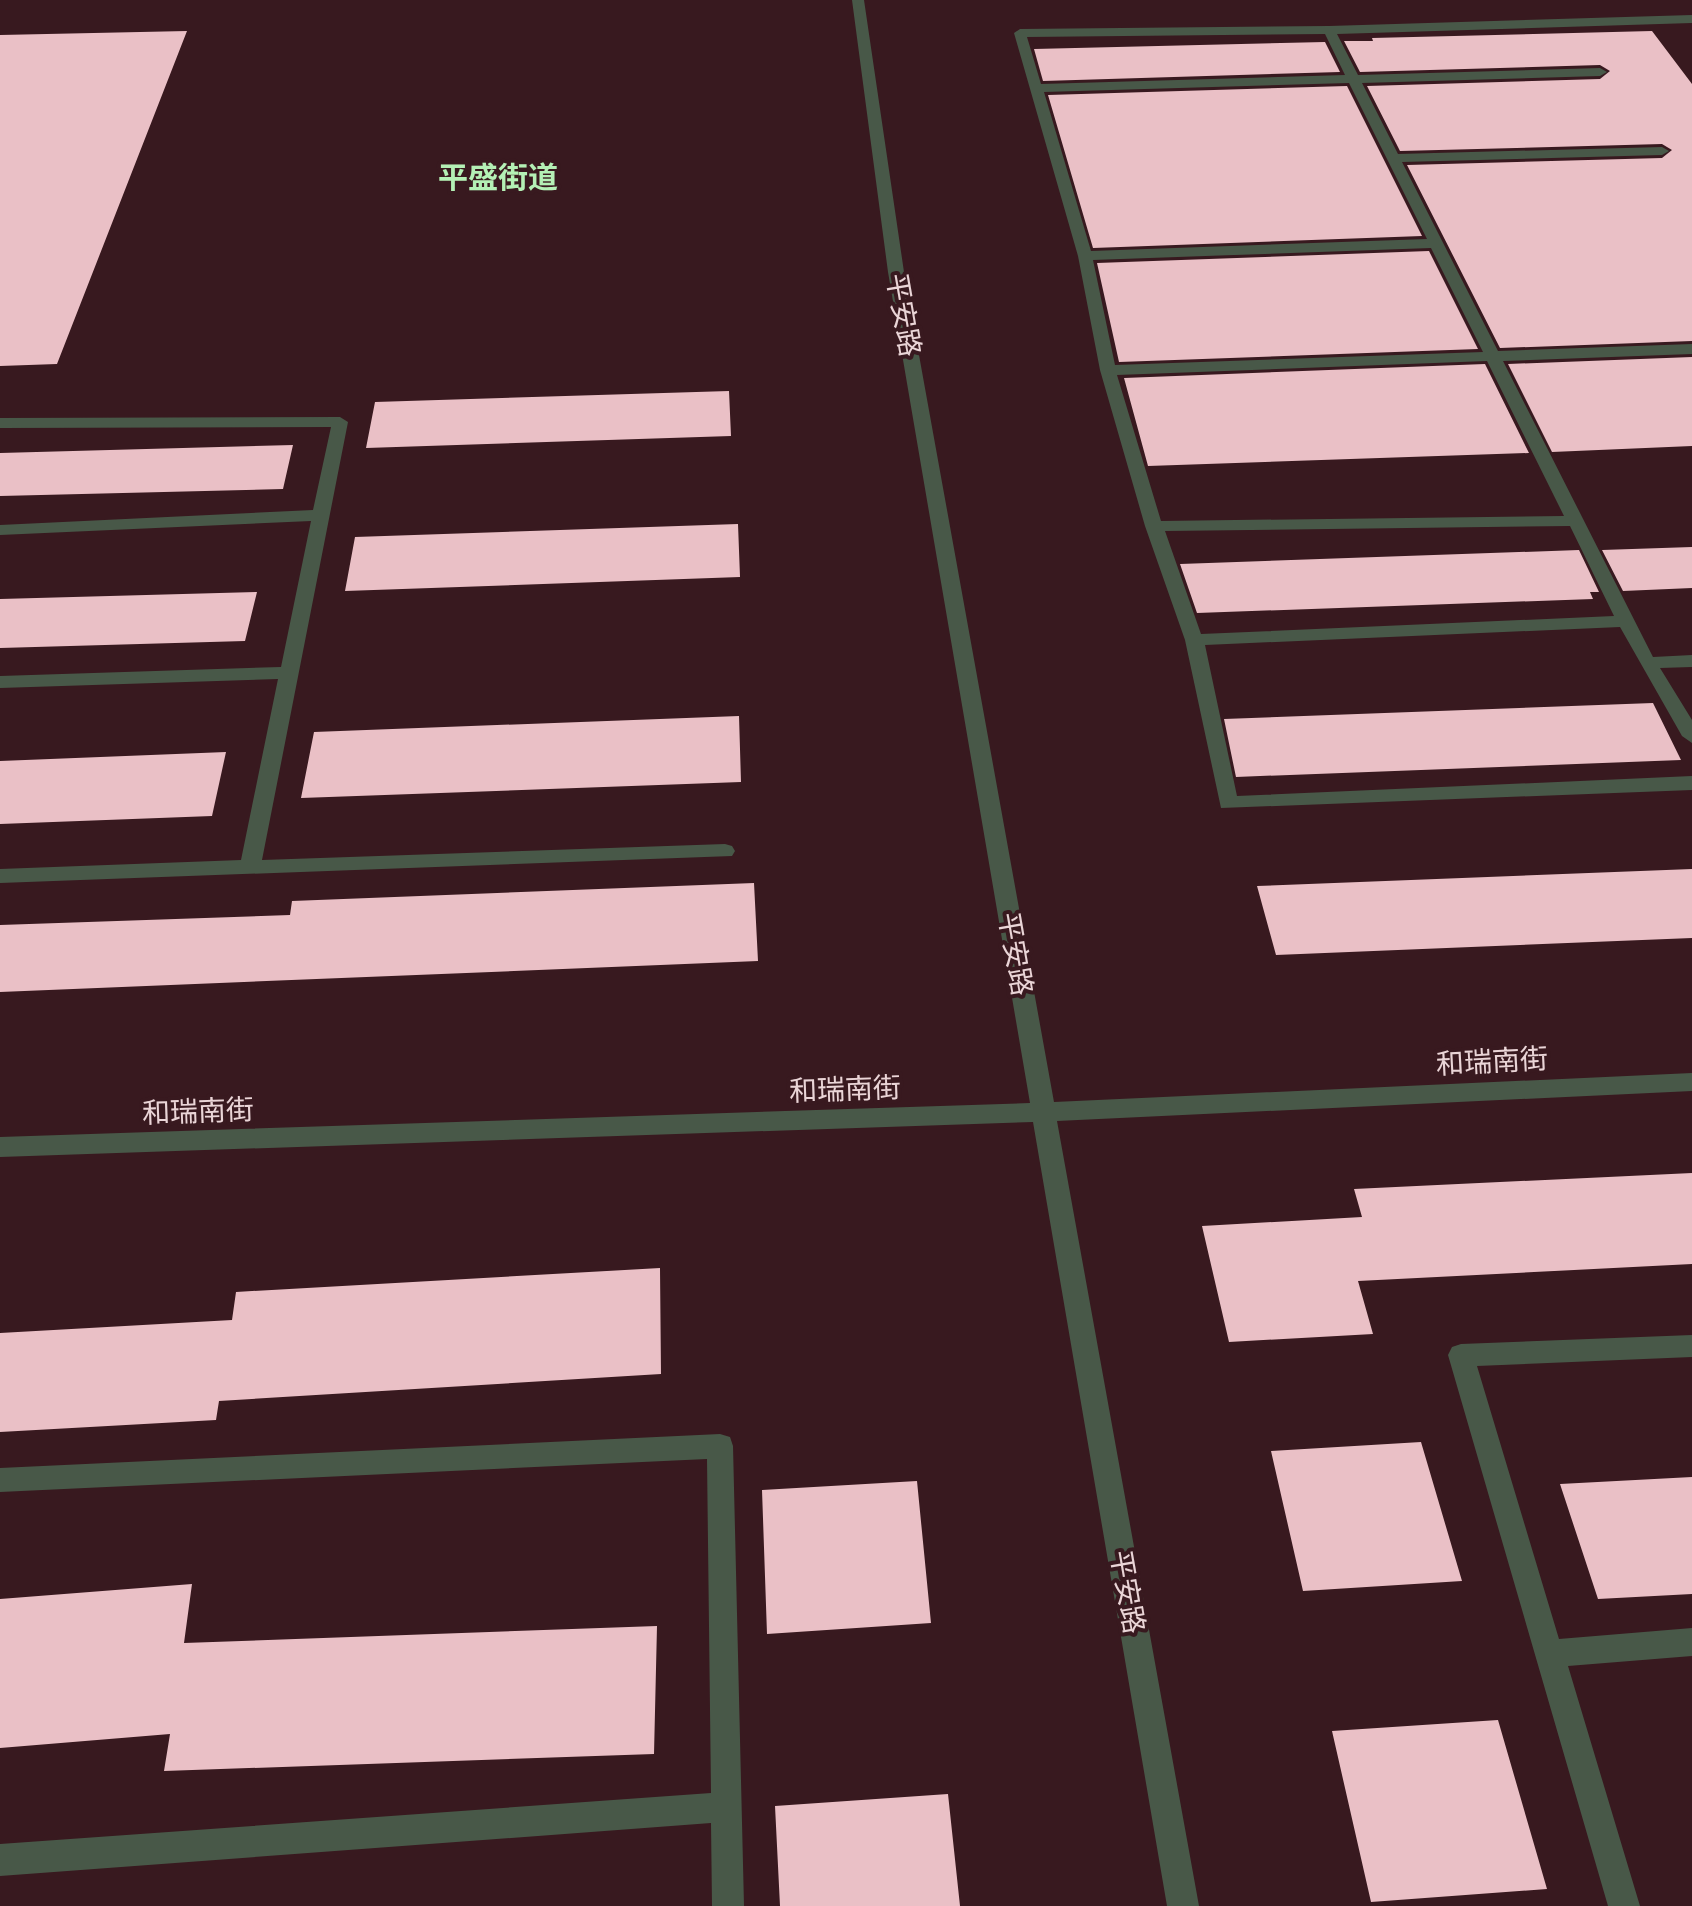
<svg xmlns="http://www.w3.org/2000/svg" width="1692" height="1906" font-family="'Sofia Sans Condensed','Noto Sans SC',sans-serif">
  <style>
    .building { fill: #eac0c6 }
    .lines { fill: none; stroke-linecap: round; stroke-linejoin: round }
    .service { fill: #485848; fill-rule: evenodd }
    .minor { fill: #485848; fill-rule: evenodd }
    .labels { text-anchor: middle; stroke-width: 8; stroke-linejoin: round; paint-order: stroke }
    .street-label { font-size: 28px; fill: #ead5d7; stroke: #38191f }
    .far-district-label { font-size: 30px; font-weight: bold; fill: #b4f0b5; stroke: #38191f }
  </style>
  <rect width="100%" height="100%" fill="#38191f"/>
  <path class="building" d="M187,31L57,364L0,366V35Z
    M1652,31L1692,84V341L1500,348L1407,165L1662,158L1672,150L1662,144L1400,151L1367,86L1600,79L1610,71L1600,65L1360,72L1344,41H1373L1372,38Z
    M1325,42L1340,72L1043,81L1034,49Z
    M1347,86L1422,236L1093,248L1048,95Z
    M1429,251L1478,349L1119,362L1097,263Z
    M1692,357V446L1552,452L1508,364Z
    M1485,364L1529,453L1148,466L1124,378Z
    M729,391L731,436L366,448L375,402Z
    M293,445L283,489L0,496V453Z
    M738,524L740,577L345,591L355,537Z
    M1692,547V588L1623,591L1602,550Z
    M1579,550L1599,592H1590L1593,599L1197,613L1180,564Z
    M257,592L245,641L0,648V599Z
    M1653,703L1681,760L1236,777L1224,719Z
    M739,716L741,782L301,798L314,732Z
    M226,752L212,816L0,824V761Z
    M1692,869V938L1276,955L1257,886Z
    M754,883L758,961L0,992V925L290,915L292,901Z
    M1692,1173V1264L1358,1281L1373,1334L1229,1342L1202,1226L1362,1217L1354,1189Z
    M660,1268L661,1374L219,1401L216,1420L0,1432V1333L232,1320L236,1292Z
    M1421,1442L1462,1581L1303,1591L1271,1451Z
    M1692,1477V1594L1598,1599L1560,1484Z
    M917,1481L931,1623L767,1634L762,1490Z
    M192,1584L184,1643L657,1626L654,1754L164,1771L170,1734L0,1748V1599Z
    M1498,1720L1547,1889L1371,1902L1332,1731Z
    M948,1794L960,1906H780L775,1806Z"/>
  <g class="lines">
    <path class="service" d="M1692,15V23L1337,34L1358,75L1600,68L1607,72L1600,76L1362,83L1398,154L1662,147L1669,151L1662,155L1402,162L1498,351L1692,344V354L1503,361L1653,657L1692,655V667L1660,668L1692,720V743L1682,736L1620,627L1205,645L1237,796L1692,776V790L1221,808L1185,640L1145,526L1100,370L1078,256L1014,33L1020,29L1329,26ZM1325,34L1345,75L1041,84L1027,37ZM1349,83L1427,239L1091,251L1044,92ZM1431,248L1483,352L1115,365L1093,260ZM1487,361L1564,516L1161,521L1117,375ZM1570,526L1614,616L1201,634L1165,531Z
      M340,417L348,422L262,860L725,844L732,846L735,851L732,856L0,883V869L241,860L278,679L0,688V676L281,667L311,521L0,535V525L313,510L331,427L0,428V418Z
      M1692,1335V1357L1477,1366L1559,1639L1692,1628V1656L1568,1666L1640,1906H1608L1448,1355L1452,1347L1461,1344Z
      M720,1434L730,1437L733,1446L744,1906H712L711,1823L0,1876V1844L711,1793L707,1459L0,1492V1468Z"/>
    <path class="minor" d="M852,0H864L904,272L1054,1102L1692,1073V1091L1057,1121L1199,1906H1167L1033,1122L0,1157V1137L1030,1103L888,272Z"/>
  </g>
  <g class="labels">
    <g class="street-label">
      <text transform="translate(904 315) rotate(80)" y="10">平安路</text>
      <text transform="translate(1016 954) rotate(80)" y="10">平安路</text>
      <text transform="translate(1492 1061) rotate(-3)" y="10">和瑞南街</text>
      <text transform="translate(845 1089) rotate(-2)" y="10">和瑞南街</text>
      <text transform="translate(198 1111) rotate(-2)" y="10">和瑞南街</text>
      <text transform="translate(1128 1592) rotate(80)" y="10">平安路</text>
    </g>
    <g class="far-district-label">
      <text x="498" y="188">平盛街道</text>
    </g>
  </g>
</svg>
